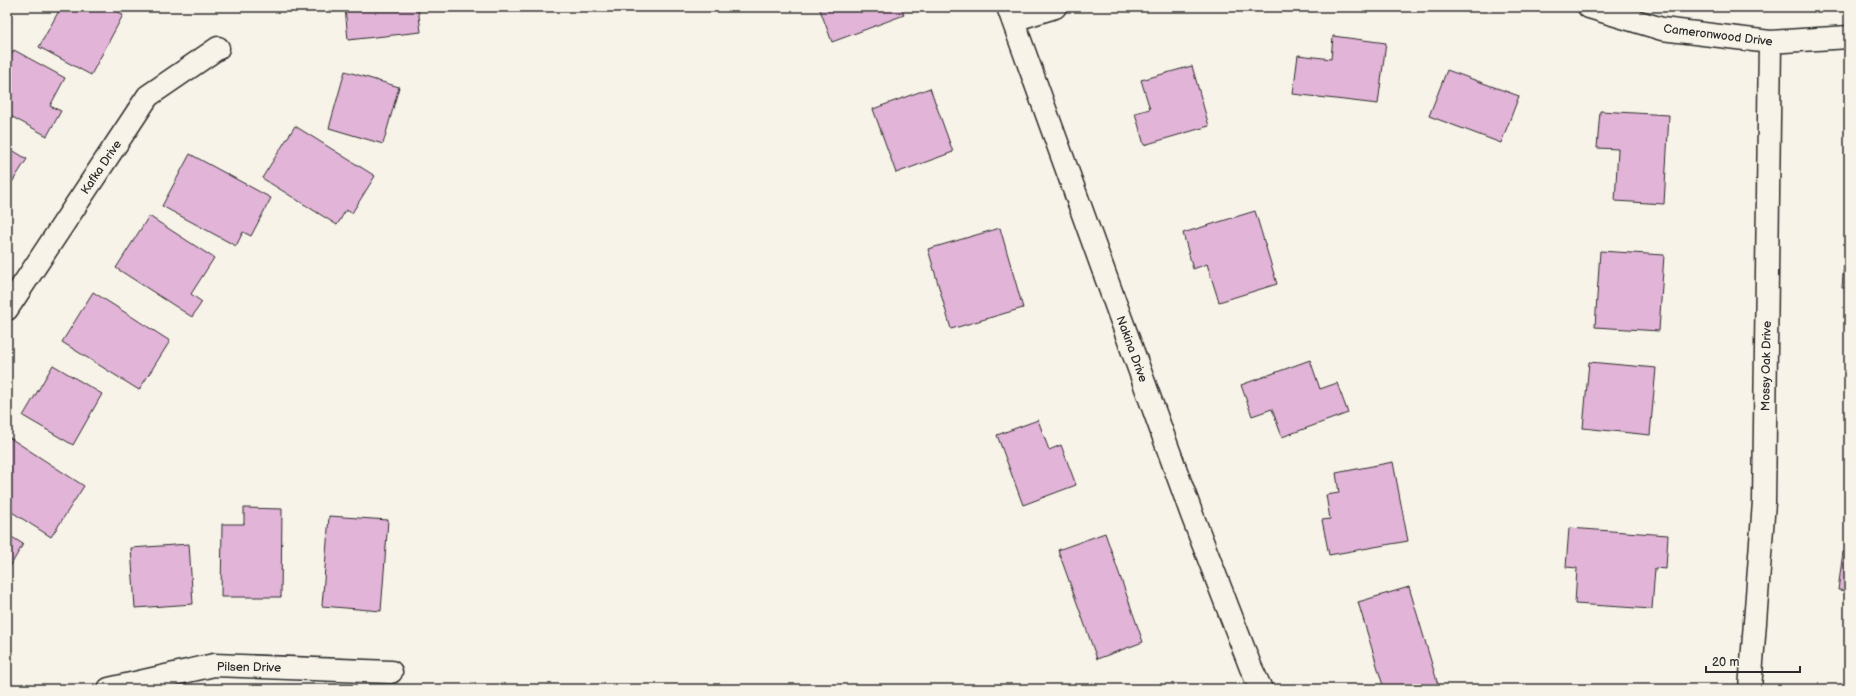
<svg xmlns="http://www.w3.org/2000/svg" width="1856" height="696" font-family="'Balsamiq Sans',sans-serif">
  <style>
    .building { fill: #e1b4d8; stroke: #2b2b2b }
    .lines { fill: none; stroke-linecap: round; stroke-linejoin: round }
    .minor-casing { stroke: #2b2b2b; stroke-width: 25 }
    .minor { stroke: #f7f3e8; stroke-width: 22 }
    .labels { text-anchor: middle; stroke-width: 3; stroke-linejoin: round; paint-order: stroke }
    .street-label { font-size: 12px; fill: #2b2b2b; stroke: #f7f3e8 }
  </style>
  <rect width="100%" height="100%" fill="#f7f3e8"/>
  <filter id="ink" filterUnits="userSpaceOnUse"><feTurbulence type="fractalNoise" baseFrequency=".025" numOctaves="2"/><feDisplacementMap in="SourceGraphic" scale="8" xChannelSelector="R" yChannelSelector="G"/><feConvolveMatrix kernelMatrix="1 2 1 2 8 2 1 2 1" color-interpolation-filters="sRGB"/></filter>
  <g filter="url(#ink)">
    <path class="building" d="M61,7H108L123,15L91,75L39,47Z
      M345,7H418L421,32L348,40Z
      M819,7H901L904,15L832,42Z
      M1333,36L1386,43L1378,104L1293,94L1298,55L1331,59Z
      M14,50L65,78L50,106L61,111L47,136L7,114V63Z
      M1192,66L1209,126L1144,145L1135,113L1150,109L1141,80Z
      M1447,70L1519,96L1501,143L1429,116Z
      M345,71L399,87L383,144L329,128Z
      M930,88L953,152L896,173L873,109Z
      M1600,111L1669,115L1664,204L1615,201L1618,149L1597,148Z
      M295,126L375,176L352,213L346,210L337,225L262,178Z
      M7,147L27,159L7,190Z
      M190,154L271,198L251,236L243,232L236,246L162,206Z
      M1255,211L1277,284L1219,302L1207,264L1193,269L1183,233Z
      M149,216L214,258L191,294L202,302L192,317L116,268Z
      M1000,228L1023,308L951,329L928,249Z
      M1845,250H1849V288H1842Z
      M1600,251L1664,255L1659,331L1595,327Z
      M93,292L170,341L139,390L62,342Z
      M1310,360L1320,389L1337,383L1348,413L1282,437L1272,409L1252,416L1241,385Z
      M1589,362L1656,368L1650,435L1583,428Z
      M53,365L102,394L73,445L23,416Z
      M1038,420L1049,450L1061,445L1076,485L1023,505L997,435Z
      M7,436L84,486L51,537L7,509Z
      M1393,462L1408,541L1329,555L1322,520L1330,519L1326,495L1339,493L1336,473Z
      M244,508L282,509L281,597H221L222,524H244Z
      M329,516L388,520L381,611L322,606Z
      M1569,528L1668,535L1666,569L1655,568L1652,609L1575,604L1577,568L1566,567Z
      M1105,533L1143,642L1097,659L1058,550Z
      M7,534L23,544L7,572Z
      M189,544L193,604L135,608L131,548Z
      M1843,552H1849V591L1838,590Z
      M1409,587L1439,688L1384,689L1358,602Z"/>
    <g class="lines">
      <g class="minor-casing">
        <path id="minor" d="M1008,7L1192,515L1251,668L1261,689
          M1589,7L1662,29L1770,42L1849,37
          M1013,20L1055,7
          M7,309L148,96L218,48
          M109,689L214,665L391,672
          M1750,689L1764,502L1770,42"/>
      </g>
      <use href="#minor" class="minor"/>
    </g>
  </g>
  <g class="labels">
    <g class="street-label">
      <text transform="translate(1718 35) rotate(7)" y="4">Cameronwood Drive</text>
      <text transform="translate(101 167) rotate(-56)" y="4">Kafka Drive</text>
      <text transform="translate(1132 349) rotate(70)" y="4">Nakina Drive</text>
      <text transform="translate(1766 366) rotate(-89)" y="4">Mossy Oak Drive</text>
      <text transform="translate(249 667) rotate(1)" y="4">Pilsen Drive</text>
    </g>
  </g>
  <rect width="1856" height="696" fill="none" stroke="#f7f3e8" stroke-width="24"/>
  <rect x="12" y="12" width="1832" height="672" fill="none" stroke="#2b2b2b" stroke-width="1.5" filter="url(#ink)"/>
  <path d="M1706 666v6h94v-6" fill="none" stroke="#2b2b2b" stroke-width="2"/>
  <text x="1712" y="666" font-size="12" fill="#2b2b2b" stroke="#f7f3e8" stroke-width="3" paint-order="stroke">20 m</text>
</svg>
